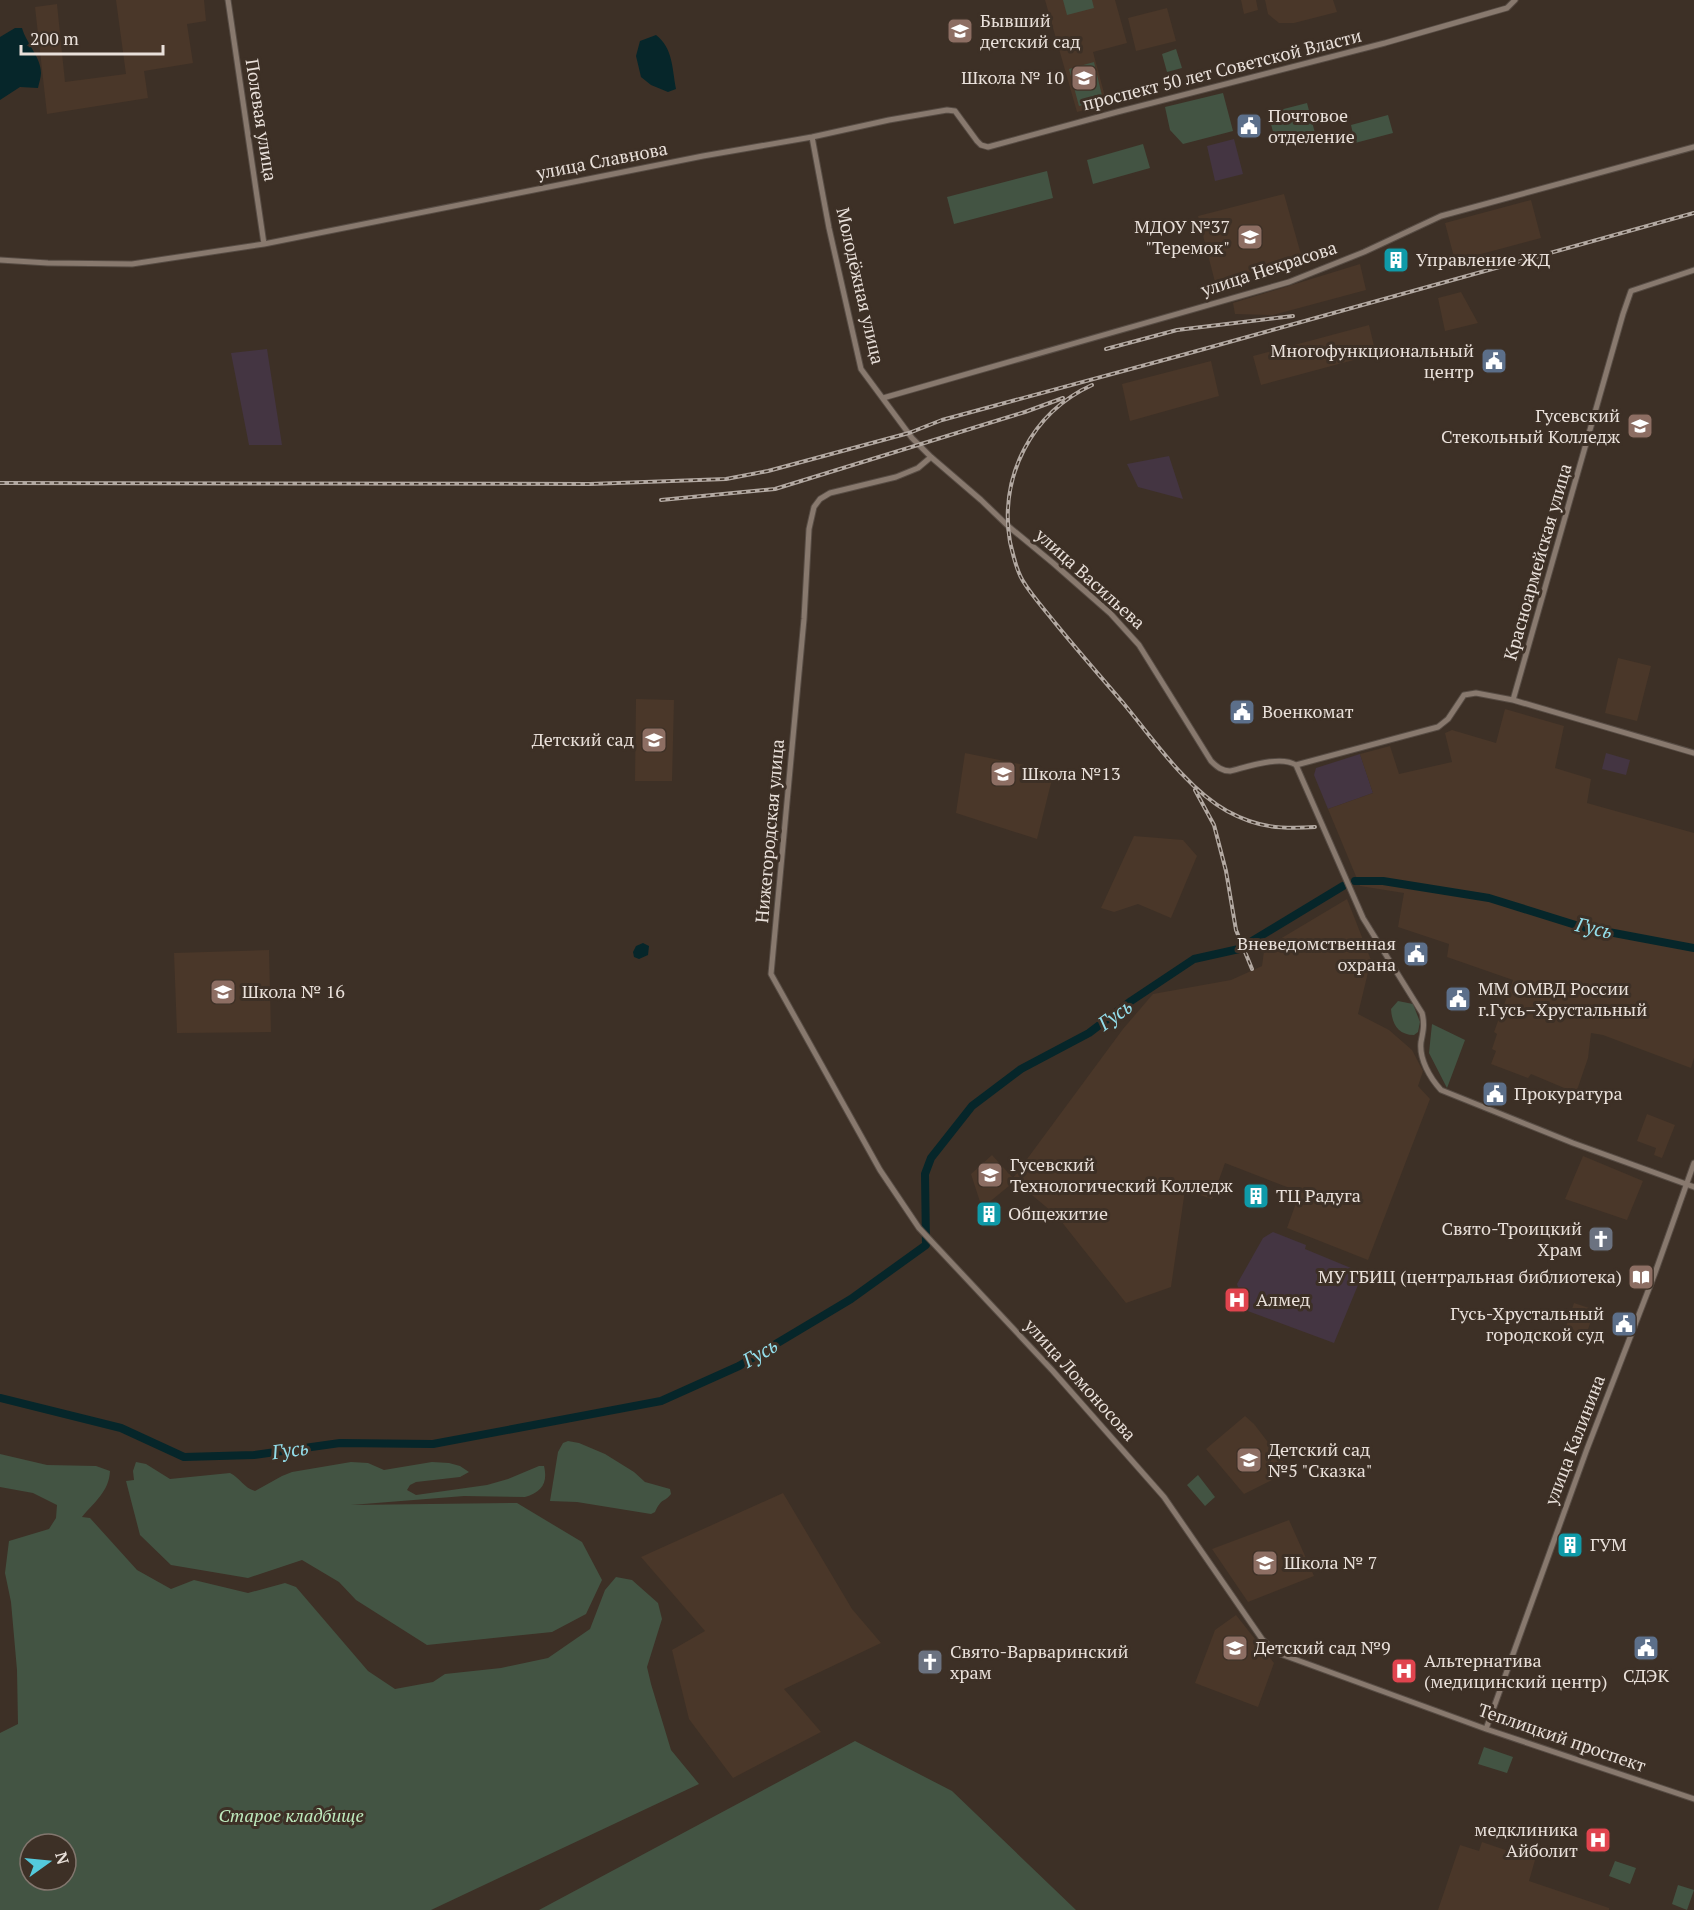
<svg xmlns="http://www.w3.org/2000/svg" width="1694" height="1910" font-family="'PT Serif',serif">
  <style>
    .commercial { fill: #443542 }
    .built { fill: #4a3729 }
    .green { fill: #435443; fill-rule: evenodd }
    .water { fill: #06262a }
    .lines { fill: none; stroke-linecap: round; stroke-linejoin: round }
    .river { stroke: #06262a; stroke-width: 8 }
    .secondary-casing { stroke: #574c44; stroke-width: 7 }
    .secondary { stroke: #88796e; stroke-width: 5 }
    .rail-casing { stroke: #b3a9a2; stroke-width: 4 }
    .rail { stroke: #3d3026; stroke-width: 1.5; stroke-dasharray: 4.5; stroke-linecap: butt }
    .labels { text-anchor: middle; stroke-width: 6; stroke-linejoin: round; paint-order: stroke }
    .poi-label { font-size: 18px; fill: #e9e0da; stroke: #3d3026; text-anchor: start }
    .street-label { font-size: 18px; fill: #e9e0da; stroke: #3d3026 }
    .park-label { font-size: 18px; font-style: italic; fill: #bfebbe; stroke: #3d3026 }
    .water-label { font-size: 20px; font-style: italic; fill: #93deeb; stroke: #3d3026 }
  </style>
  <rect width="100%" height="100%" fill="#3d3026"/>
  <path class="commercial" d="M1234,139L1243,174L1215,181L1207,146Z
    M267,349L282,445H249L231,353Z
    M1169,456L1183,499L1138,487L1127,464Z
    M1606,753L1630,760L1626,775L1602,769Z
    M1360,754L1373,793L1328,809L1314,775L1316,768Z
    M1273,1232L1306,1245L1305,1249L1363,1273L1334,1343L1245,1310L1237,1284L1263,1238Z"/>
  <path class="built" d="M116,0H204L206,21L187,24L193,63L144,71L148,98L47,114L35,7L57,4L65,82L126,74Z
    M1045,0H1115L1127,43L1093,52L1107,104L1077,112Z
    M1241,0H1256L1258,10L1244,14Z
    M1265,0H1333L1337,12L1294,23H1279L1268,14Z
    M1167,8L1176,41L1136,51L1128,18Z
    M1284,194L1302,258L1215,282L1198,216Z
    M1531,200L1541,238L1455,261L1445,223Z
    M1360,264L1366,290L1273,315L1235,314L1233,303Z
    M1461,292L1478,323L1445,331L1438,298Z
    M1369,325L1376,354L1261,385L1253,356Z
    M1211,361L1219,396L1130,421L1122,384Z
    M1618,658L1651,666L1637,721L1605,713Z
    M636,699L674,700L672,781H635Z
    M1505,709L1564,726L1555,768L1591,779L1587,803L1694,833V1058L1691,1068L1603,1035L1591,1033L1588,1058L1576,1093L1531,1074L1528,1078L1491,1064L1496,1051L1492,1049L1497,1034L1494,1032L1513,980L1447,957L1449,944L1398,927L1404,893L1360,886L1328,809L1373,793L1360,754L1390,746L1399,774L1452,762L1445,733L1452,730L1496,743Z
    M965,753L1054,771L1037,839L956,813Z
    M1134,836L1183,840L1197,856L1171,918L1138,904L1114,912L1101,908Z
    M1347,899L1371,960L1358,1014L1389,1030L1412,1050L1423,1071L1418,1086L1430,1099L1368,1260L1287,1228L1300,1192L1225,1163L1212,1199L1185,1190L1171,1287L1126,1303L1057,1216L1015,1181L982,1208L971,1174L992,1155L1013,1178L1123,1029L1153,994L1231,980L1262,966L1264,951L1280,939Z
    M269,950L271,1032L177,1033L174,953Z
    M1647,1114L1675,1125L1662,1158L1654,1155L1656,1148L1637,1141Z
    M1583,1156L1643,1181L1627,1220L1565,1199Z
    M1574,1303L1595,1310L1584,1340L1564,1333Z
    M1245,1416L1254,1424L1290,1471L1244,1494L1206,1449Z
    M783,1493L852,1609L881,1643L784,1689L821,1732L733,1778L689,1719L672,1650L705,1631L641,1557Z
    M1289,1520L1314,1576L1248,1602L1212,1549Z
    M1236,1615L1274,1663L1258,1707L1195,1683L1215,1630Z
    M1482,1842L1535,1860L1529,1881L1609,1908V1910H1438L1460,1845L1479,1851Z"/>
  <path class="green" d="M1063,0H1092L1094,8L1067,15Z
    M1176,49L1182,68L1167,72L1162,54Z
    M1094,62L1103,100L1079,106L1069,69Z
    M1223,93L1233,131L1183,144L1170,130L1165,107Z
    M1307,103L1315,133L1276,143L1268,113Z
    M1388,115L1393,133L1355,143L1351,125Z
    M1143,144L1150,168L1093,184L1087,160Z
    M1047,171L1053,198L954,224L947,197Z
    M1398,1001L1413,1004L1420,1022L1418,1032L1414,1035C1398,1035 1392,1024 1391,1009Z
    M1432,1024L1465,1040L1447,1088L1429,1053Z
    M568,1441L579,1443L605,1454L634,1472L645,1482L670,1489L671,1494C664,1503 662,1497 655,1512L651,1514L577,1502L550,1501L558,1452L563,1443Z
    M0,1454L47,1465L96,1466L110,1471C109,1492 94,1502 82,1517L90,1518L137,1570L171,1589L194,1580L248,1593L285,1583L296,1587L368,1671L395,1689L433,1682L445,1674L501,1668L548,1658L590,1629L605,1590L616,1577L632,1580L658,1603L662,1619L647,1667L651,1684L671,1750L699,1784L431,1910H0V1733L18,1724L17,1670L11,1602L5,1573L9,1541L49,1529L56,1518L57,1505L33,1493L0,1487ZM30,1844H66V1880H30Z
    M136,1462L146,1464L170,1479L230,1473C240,1478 244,1488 255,1491L282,1476L292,1472L351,1462L368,1463L384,1470L432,1462L449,1463L460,1466L469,1472L460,1477L416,1482L410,1485L407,1490L416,1495L487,1485L508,1479L539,1466H544C548,1483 542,1492 525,1497L464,1496L351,1505L517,1503L582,1542L602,1580L586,1614L552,1632L427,1645L356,1600L339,1582L302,1560L248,1578L171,1565L140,1535L126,1481L134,1480L133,1471Z
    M1198,1475L1215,1497L1205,1506L1187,1485Z
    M855,1741L952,1791L1076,1910H539Z
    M1484,1747L1513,1757L1507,1773L1478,1764Z
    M1615,1861L1636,1868L1630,1884L1609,1876Z
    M1678,1885L1694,1890L1687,1910L1672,1904Z"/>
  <path class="water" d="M15,28H22C26,43 41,57 41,73C41,77 39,83 38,88L20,87L0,100V37Z
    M656,35C673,48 672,68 676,89L668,92L651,85L641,77L636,56L640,41Z
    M643,943L649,946L648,955L639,959L634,957L633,952L636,946Z"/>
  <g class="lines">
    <path class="river" d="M1355,881H1383L1489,898L1582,927L1694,948
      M0,1398L121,1428L184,1457L254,1455L340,1443L433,1444L661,1401L739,1366L851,1299L926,1245L925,1174L931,1158L972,1106L1021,1069L1089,1033L1131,1001L1194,959L1239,949L1343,886"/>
    <g class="secondary-casing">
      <path id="secondary" d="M228,0L264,244
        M812,137L829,228L861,369L912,438L931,457L981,500L1008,526L1053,563L1110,613L1139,645L1211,761C1217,767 1222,771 1230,771C1247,767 1280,755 1296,765
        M0,260L48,263L132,264L264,244L703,156L812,137L889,120L947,110L955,111L977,141L981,145L988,147L1117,112L1385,43L1507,8L1515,0
        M883,398L1289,282L1364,252L1441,216L1694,147
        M931,457L918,468L896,477L830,493L820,499L814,507L809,529L804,619L771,974L880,1170L919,1228L1052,1370L1164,1497L1262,1639L1275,1652L1486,1729L1694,1799
        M1513,700L1623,314L1631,291L1694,270
        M1296,765L1363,918L1422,1013C1425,1024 1423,1032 1421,1042C1419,1059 1430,1078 1441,1090L1573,1143L1694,1187
        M1296,765L1438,727L1448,719L1464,695L1476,693L1513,700L1694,753
        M1486,1729L1587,1449L1655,1273L1694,1163"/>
    </g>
    <use href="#secondary" class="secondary"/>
    <g class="rail-casing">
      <path id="rail" d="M1106,349L1177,330L1293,316
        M1092,385C1031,413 999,477 1010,542C1013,554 1016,570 1023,581C1032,596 1045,610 1056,624C1078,651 1101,677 1124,704C1153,739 1187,789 1227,811C1258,828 1281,829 1315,827
        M0,483L590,484L726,479L768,471L909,433L942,420L1186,354L1694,213
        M661,500L775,489L1025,412L1063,398
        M1195,790L1214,825L1226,871L1236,930L1252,969"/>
    </g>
    <use href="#rail" class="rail"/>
  </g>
  <defs>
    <g id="school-square" transform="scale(1.35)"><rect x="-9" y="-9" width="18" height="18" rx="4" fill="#8d6e63" stroke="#3d3026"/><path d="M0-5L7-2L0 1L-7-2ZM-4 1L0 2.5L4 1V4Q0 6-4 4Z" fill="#fff"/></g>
    <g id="civic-square" transform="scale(1.35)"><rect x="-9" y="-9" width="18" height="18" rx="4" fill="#5c6f8a" stroke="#3d3026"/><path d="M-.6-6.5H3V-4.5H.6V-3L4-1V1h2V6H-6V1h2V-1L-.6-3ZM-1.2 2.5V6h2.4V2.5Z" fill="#fff"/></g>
    <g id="building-square" transform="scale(1.35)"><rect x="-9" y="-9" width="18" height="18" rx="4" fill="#0f9aa8" stroke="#3d3026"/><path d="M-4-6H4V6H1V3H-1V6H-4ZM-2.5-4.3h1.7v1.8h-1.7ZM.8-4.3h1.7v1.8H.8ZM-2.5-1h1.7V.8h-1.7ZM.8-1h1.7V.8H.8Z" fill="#fff"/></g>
    <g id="university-square" transform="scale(1.35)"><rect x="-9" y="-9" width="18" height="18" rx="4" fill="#8d6e63" stroke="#3d3026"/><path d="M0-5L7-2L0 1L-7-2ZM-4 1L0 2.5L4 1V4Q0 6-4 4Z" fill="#fff"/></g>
    <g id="church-square" transform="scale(1.35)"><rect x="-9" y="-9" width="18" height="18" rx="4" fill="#6b7280" stroke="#3d3026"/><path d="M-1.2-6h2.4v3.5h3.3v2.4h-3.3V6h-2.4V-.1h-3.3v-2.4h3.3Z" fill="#fff"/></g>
    <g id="library-square" transform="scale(1.35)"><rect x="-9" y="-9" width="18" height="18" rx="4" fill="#8d6e63" stroke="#3d3026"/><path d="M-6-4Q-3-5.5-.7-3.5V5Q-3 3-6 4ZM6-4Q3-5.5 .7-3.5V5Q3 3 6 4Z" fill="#fff"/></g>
    <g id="hospital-square" transform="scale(1.35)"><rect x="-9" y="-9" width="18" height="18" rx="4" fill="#e0444e" stroke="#3d3026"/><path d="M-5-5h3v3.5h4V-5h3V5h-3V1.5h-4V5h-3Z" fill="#fff"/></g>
  </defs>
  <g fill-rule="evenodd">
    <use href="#school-square" x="960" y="31"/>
    <use href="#school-square" x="1084" y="78"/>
    <use href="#civic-square" x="1249" y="126"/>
    <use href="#school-square" x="1250" y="237"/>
    <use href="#building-square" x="1396" y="260"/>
    <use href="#civic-square" x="1494" y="361"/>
    <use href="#university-square" x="1640" y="426"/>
    <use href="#civic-square" x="1242" y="712"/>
    <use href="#school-square" x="654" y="740"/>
    <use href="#school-square" x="1003" y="774"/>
    <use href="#civic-square" x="1416" y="954"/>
    <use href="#school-square" x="223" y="992"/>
    <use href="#civic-square" x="1458" y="999"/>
    <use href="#civic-square" x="1495" y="1094"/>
    <use href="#university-square" x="990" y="1175"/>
    <use href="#building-square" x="1256" y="1196"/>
    <use href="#building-square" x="989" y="1214"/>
    <use href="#church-square" x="1601" y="1239"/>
    <use href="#library-square" x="1641" y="1277"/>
    <use href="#hospital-square" x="1237" y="1300"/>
    <use href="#civic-square" x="1624" y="1324"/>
    <use href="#school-square" x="1249" y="1460"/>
    <use href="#building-square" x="1570" y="1545"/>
    <use href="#school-square" x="1265" y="1563"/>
    <use href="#school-square" x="1235" y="1648"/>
    <use href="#civic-square" x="1646" y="1648"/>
    <use href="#church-square" x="930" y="1662"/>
    <use href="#hospital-square" x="1404" y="1671"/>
    <use href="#hospital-square" x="1598" y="1840"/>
  </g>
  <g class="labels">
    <g class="poi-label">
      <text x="980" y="27">Бывший<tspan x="980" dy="21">детский сад</tspan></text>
      <text x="1064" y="84" text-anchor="end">Школа № 10</text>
      <text x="1268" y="122">Почтовое<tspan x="1268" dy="21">отделение</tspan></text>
      <text x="1230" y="233" text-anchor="end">МДОУ №37<tspan x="1230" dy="21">"Теремок"</tspan></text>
      <text x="1416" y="266">Управление ЖД</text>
      <text x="1474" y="357" text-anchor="end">Многофункциональный<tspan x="1474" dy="21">центр</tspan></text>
      <text x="1620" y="422" text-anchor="end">Гусевский<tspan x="1620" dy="21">Стекольный Колледж</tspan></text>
      <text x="1262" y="718">Военкомат</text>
      <text x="634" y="746" text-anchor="end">Детский сад</text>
      <text x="1022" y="780">Школа №13</text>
      <text x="1396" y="950" text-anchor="end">Вневедомственная<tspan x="1396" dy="21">охрана</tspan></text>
      <text x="1478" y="995">ММ ОМВД России<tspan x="1478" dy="21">г.Гусь–Хрустальный</tspan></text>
      <text x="242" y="998">Школа № 16</text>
      <text x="1514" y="1100">Прокуратура</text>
      <text x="1010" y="1171">Гусевский<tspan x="1010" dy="21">Технологический Колледж</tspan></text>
      <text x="1276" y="1202">ТЦ Радуга</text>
      <text x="1008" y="1220">Общежитие</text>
      <text x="1582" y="1235" text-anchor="end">Свято-Троицкий<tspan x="1582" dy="21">Храм</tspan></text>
      <text x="1622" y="1283" text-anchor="end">МУ ГБИЦ (центральная библиотека)</text>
      <text x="1256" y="1306">Алмед</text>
      <text x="1604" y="1320" text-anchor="end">Гусь-Хрустальный<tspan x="1604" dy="21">городской суд</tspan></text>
      <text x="1268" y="1456">Детский сад<tspan x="1268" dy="21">№5 "Сказка"</tspan></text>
      <text x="1590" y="1551">ГУМ</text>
      <text x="1284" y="1569">Школа № 7</text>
      <text x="1254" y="1654">Детский сад №9</text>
      <text x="950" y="1658">Свято-Варваринский<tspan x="950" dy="21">храм</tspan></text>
      <text x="1424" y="1667">Альтернатива<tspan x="1424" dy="21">(медицинский центр)</tspan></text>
      <text x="1646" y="1682" text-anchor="middle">СДЭК</text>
      <text x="1578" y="1836" text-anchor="end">медклиника<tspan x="1578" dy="21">Айболит</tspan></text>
    </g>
    <g class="street-label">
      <text transform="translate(1222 70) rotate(-14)" y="6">проспект 50 лет Советской Власти</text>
      <text transform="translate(261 120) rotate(81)" y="6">Полевая улица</text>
      <text transform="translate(602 161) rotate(-11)" y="6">улица Славнова</text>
      <text transform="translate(1269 269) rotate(-18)" y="6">улица Некрасова</text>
      <text transform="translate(860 286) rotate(77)" y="6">Молодёжная улица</text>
      <text transform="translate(1538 562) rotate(-74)" y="6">Красноармейская улица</text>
      <text transform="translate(1090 579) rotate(42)" y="6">улица Васильева</text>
      <text transform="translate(770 831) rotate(-85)" y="6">Нижегородская улица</text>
      <text transform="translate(1080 1380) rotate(48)" y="6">улица Ломоносова</text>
      <text transform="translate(1575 1440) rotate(-69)" y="6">улица Калинина</text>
      <text transform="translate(1562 1738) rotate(19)" y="6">Теплицкий проспект</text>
    </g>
    <g class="park-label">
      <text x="291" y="1822">Старое кладбище</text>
    </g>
    <g class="water-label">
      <text transform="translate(1594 928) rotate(13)" y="7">Гусь</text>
      <text transform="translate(1115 1015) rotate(-36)" y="7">Гусь</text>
      <text transform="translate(760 1353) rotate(-30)" y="7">Гусь</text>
      <text transform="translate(290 1450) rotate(-8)" y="7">Гусь</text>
    </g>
  </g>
  <g transform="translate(48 1862) rotate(75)"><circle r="28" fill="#3d3026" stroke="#82766e" stroke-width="1.5"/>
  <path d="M0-4.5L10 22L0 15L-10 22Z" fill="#54cadd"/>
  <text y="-9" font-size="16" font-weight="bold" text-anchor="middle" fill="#e9e0da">N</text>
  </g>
  <path d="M21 45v9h142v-9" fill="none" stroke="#e9e0da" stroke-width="3"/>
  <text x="30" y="45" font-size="18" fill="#e9e0da" stroke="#3d3026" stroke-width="4.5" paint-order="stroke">200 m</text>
</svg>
